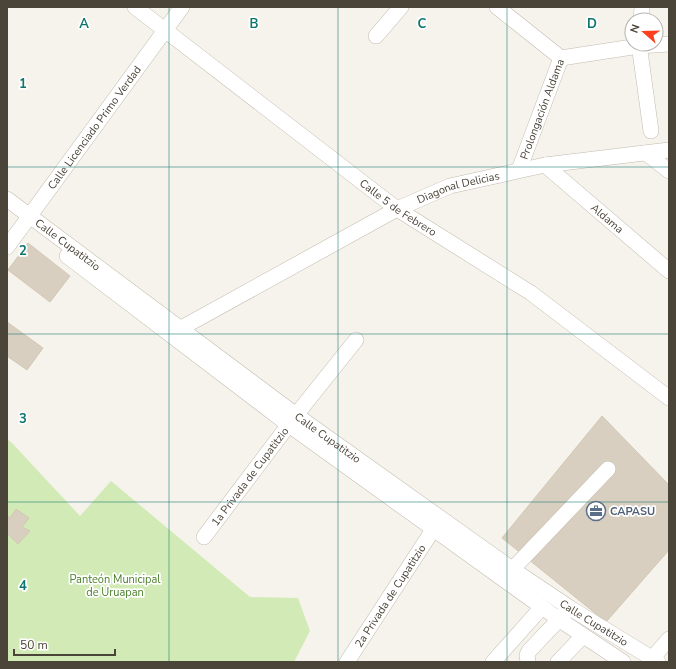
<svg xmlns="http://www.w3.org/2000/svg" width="676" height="669" font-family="'Nunito Sans',sans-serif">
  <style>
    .green { fill: #d2eab5 }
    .building { fill: #d8cfc1; stroke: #d3c7b4 }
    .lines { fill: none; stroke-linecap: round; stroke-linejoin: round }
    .minor-casing { stroke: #c2bbae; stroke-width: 16 }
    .minor { stroke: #fff; stroke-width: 15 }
    .grid { fill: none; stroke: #0f766e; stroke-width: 1; stroke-opacity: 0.55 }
    .labels { text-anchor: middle; stroke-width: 3.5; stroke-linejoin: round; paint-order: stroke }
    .street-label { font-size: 11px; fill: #4b4439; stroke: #fff }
    .service-label { font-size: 11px; font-weight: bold; fill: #4e5e75; stroke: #fff; text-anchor: start }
    .park-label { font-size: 11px; fill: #4a7f2a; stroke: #fff }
    .grid-label { font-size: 13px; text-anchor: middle; font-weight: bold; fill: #0f766e; stroke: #fff; stroke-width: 3.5; stroke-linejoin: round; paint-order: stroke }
  </style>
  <rect width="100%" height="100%" fill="#f6f3ec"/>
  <path class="green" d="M7,439L12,443L80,516L111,481L250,597L298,598L310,631L294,662H7Z"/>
  <path class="building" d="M28,243L70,276L50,302L8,270Z
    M7,322L43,348L27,370L7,356Z
    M602,416L669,485V550L606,622L502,538Z
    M16,509L29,518L22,527L30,531L18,544L7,533V516L10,518Z"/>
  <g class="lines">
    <g class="minor-casing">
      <g id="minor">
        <path id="s1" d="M135,7L397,209L531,293L669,398"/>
        <path d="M497,7L561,58"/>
        <path d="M641,20L642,7"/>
        <path d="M376,36L401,7"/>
        <path d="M639,44L651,131"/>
        <path d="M561,58L639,46L669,44"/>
        <path d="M646,153L669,171"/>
        <path id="s2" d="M545,165L669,271"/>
        <path id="s3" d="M519,170L561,58"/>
        <path id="s4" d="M7,199L296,415L512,569L570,608L658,662"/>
        <path id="s5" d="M7,247L182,7"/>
        <path d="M67,256L289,425L560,620L623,662"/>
        <path id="s6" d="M174,332L397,209L450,186L545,165L669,150"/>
        <path id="s7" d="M204,537L296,415L356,340"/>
        <path d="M505,577L608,469"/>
        <path id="s8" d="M347,662L438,522"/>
        <path d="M493,662L542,607"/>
        <path d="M528,662L527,655L529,651L565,613"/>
        <path d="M558,662L583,636"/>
        <path d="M649,662L669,639"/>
      </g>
    </g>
    <use href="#minor" class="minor"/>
  </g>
  <path class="grid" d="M169,7V662M338,7V662M507,7V662M7,167H669M7,334H669M7,502H669"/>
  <defs>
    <g id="office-ring" transform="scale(1)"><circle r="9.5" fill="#fff" stroke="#5c6f8a" stroke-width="1.5"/><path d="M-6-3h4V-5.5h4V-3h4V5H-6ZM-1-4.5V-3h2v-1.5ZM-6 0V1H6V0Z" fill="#5c6f8a"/></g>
  </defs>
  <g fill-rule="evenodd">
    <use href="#office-ring" x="596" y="511"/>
  </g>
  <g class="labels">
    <g class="street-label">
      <text dy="4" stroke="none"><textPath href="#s3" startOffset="65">Prolongación Aldama</textPath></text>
      <text dy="4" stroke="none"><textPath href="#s5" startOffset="148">Calle Licenciado Primo Verdad</textPath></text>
      <text dy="4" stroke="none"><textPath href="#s6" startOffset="320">Diagonal Delicias</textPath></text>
      <text dy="4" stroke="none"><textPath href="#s1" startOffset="331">Calle 5 de Febrero</textPath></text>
      <text dy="4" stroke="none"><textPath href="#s2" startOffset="82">Aldama</textPath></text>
      <text dy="4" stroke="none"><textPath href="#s4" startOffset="76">Calle Cupatitzio</textPath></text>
      <text dy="4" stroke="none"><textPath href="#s4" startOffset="400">Calle Cupatitzio</textPath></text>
      <text dy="4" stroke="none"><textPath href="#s7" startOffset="76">1a Privada de Cupatitzio</textPath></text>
      <text dy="4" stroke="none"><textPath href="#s8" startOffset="79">2a Privada de Cupatitzio</textPath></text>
      <text dy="4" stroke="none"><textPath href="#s4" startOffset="724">Calle Cupatitzio</textPath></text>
    </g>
    <g class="service-label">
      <text x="610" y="515">CAPASU</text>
    </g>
    <g class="park-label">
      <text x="115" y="583">Panteón Municipal<tspan x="115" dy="13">de Uruapan</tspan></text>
    </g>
  </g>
  <g class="grid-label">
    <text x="84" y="28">A</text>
    <text x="254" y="28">B</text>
    <text x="422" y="28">C</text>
    <text x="592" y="28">D</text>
    <text x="23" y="88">1</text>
    <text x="23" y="255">2</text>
    <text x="23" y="423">3</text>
    <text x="23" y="590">4</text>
  </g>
  <rect width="676" height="669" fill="none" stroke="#4b4439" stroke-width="16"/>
  <g transform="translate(644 32) rotate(290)"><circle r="19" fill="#ffffff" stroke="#b7b4b0"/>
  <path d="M0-3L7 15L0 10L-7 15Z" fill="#fc3f1d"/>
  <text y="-6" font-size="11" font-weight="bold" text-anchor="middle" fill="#4b4439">N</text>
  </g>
  <path d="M14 649v6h101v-6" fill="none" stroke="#4b4439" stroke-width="2"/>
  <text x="20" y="649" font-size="12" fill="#4b4439" stroke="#ffffff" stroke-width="3" paint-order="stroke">50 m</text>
</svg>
